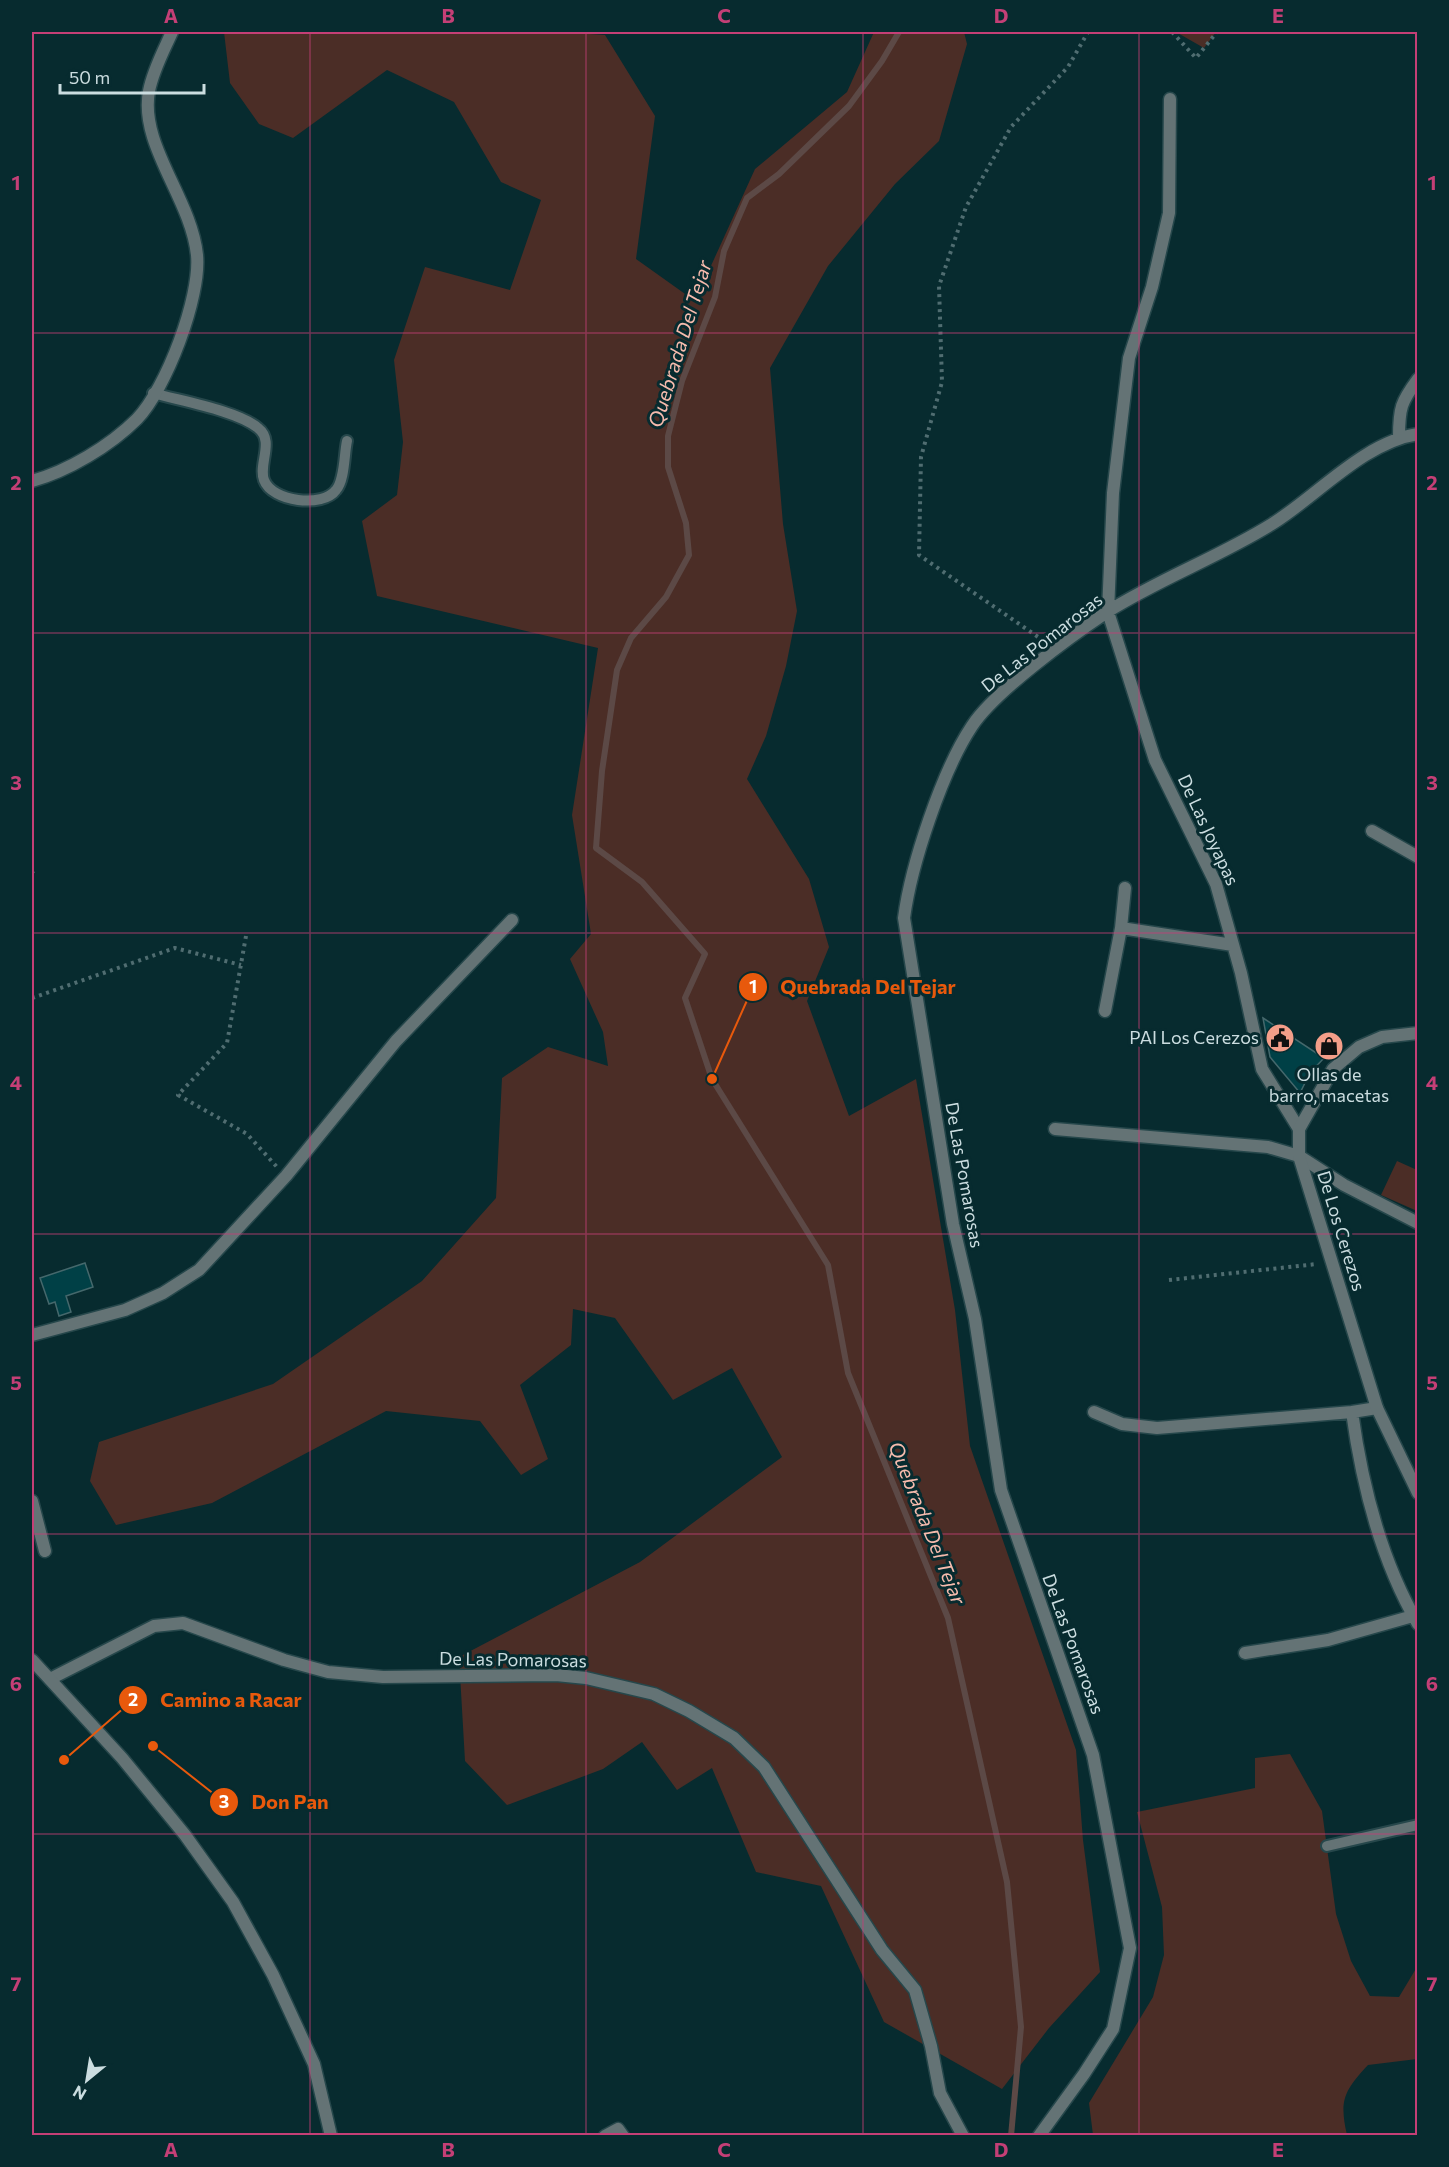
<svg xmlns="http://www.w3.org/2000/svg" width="1449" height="2167" font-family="Commissioner,sans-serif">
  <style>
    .green { fill: #4b2d26 }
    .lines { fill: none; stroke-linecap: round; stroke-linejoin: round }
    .stream { stroke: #5c4946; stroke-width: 6 }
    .building { fill: #004046; stroke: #45686c; stroke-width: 1.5 }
    .service-casing { stroke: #26474b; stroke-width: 14 }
    .minor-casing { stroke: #26474b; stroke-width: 15 }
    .tertiary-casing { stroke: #26474b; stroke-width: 15 }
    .path { stroke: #506d71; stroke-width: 4; stroke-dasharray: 3 4.5; stroke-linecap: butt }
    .service { stroke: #647375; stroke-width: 10 }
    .minor { stroke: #647375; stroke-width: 12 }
    .tertiary { stroke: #647375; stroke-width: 12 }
    .grid { fill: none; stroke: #c43f76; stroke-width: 1.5; stroke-opacity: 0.55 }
    .labels { text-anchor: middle; stroke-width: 6; stroke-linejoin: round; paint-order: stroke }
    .street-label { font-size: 18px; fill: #cbdde0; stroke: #072b2f }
    .poi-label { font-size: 18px; fill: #cbdde0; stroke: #072b2f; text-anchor: end }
    .water-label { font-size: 20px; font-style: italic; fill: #f6bbad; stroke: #072b2f }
    .leader { fill: none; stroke: #e8590c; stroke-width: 2 }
    .callout-dot { fill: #e8590c; stroke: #072b2f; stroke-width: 2 }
    .mark-label { font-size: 18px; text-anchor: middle; font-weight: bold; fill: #fff }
    .callout-label { font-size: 20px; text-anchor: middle; font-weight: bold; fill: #e8590c; stroke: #072b2f; stroke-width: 6; stroke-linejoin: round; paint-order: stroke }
    .neatline { fill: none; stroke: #c43f76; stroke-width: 2 }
    .grid-label { font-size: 20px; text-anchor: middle; font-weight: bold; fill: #c43f76 }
  </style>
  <rect width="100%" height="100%" fill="#072b2f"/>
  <path class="green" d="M224,32H560L605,35L655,116L636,259L695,301L755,169L847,92L874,32H964L967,44L939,141L895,184L828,266L770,368L783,524L797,611L786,666L766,736L747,779L809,879L829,947L807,1001L849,1116L916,1079L955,1310L970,1446L1076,1750L1083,1840L1100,1972L1049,2028L1002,2089L884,2022L821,1886L756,1872L712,1768L677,1790L642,1742L603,1769L507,1805L465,1761L459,1657L640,1562L782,1457L732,1368L673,1400L615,1318L573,1309L571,1345L520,1385L548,1459L521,1475L480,1421L386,1411L212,1503L116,1525L90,1481L99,1442L273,1384L422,1281L496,1198L502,1078L548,1047L608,1066L603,1032L570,959L591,934L572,815L598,648L377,596L362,521L397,495L403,442L394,360L425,267L510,290L541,200L501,182L454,102L387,70L293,138L259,124L230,83Z
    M1176,32H1216L1204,48Z
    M1397,1161L1417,1170V1211L1381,1195Z
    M1290,1754L1322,1811L1336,1914L1351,1961L1370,1996L1399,1997L1417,1967V2059L1368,2065C1344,2091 1339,2100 1347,2135H1093L1089,2103L1153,1997L1164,1955L1162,1907L1137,1812L1255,1788V1758Z"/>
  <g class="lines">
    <path class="stream" d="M899,32L882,61L849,106L779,174L747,198L724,251L715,297L682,381L668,436V467L686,523L689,555L666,597L631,638L617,670L602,771L596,848L642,882L705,954L685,998L712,1079L828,1265L848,1373L948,1618L1007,1882L1021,2027L1011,2136"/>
  </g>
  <path class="building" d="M1263,1018L1324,1058L1310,1073L1300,1093L1270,1057Z
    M85,1263L93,1287L66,1296L71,1312L59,1316L55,1302L49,1304L40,1278Z"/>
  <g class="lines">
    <g class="service-casing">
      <path id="service" d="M153,393C181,401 238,411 258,428C275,441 258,464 264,480C272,502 323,508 336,490C345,480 344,454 347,441
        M1327,1846L1418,1825"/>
    </g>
    <g class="minor-casing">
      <path id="minor" d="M1170,99L1169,213L1152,287L1129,358L1113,493L1108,612L1155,760L1216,884L1241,973L1262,1069L1299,1129
        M1399,437C1399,408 1401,402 1418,379
        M32,481C68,471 110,446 137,419C166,389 201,297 197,255C191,198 139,145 149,91C153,70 164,50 172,32
        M1372,831L1418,857
        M1121,928L1233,945
        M1105,1011L1121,928L1125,888
        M1055,1129L1268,1147L1299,1156L1344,1185L1418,1223
        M32,1335L125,1310L163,1293L199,1270L286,1176L396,1041L512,920
        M1377,1408L1352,1412C1362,1485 1380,1559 1418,1624
        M1094,1412L1122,1424L1157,1428L1352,1412
        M32,1501L45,1551
        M1245,1653L1328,1640L1413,1616
        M50,1679L154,1626L183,1623L284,1660L328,1672L383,1677L556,1675L586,1678L654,1694L689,1711L734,1738L764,1767L882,1950L915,1990L931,2046L940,2093L963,2136
        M605,2136L618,2129L623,2136
        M1039,2136L1084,2074L1113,2029L1130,1948L1093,1755L1001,1490L975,1319L953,1224L904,918C911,865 942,771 972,726C994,692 1071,636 1107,612C1159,579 1219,557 1272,524C1317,496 1364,442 1418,434"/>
    </g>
    <g class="tertiary-casing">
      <path id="tertiary" d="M1418,1033L1382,1037L1359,1047L1333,1069L1299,1129V1156L1377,1408L1418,1493
        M32,1660L122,1758L185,1835L233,1902L273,1975L314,2064L331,2136"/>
    </g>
    <path class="path" d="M1172,32L1196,58L1217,32
      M1044,641L919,555L921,457L942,382L939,286L966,207L1011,127L1068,67L1088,32
      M32,872L34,871
      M246,936L227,1043L178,1095L247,1134L277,1167
      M32,998L175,948L241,965
      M1169,1280L1317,1264"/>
    <use href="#service" class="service"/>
    <use href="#minor" class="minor"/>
    <use href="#tertiary" class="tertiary"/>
  </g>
  <path class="grid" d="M310,32V2136M586,32V2136M863,32V2136M1139,32V2136M32,333H1418M32,633H1418M32,933H1418M32,1234H1418M32,1534H1418M32,1834H1418"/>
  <defs>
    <g id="civic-disc" transform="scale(1.5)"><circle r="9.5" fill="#f49e89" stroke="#072b2f"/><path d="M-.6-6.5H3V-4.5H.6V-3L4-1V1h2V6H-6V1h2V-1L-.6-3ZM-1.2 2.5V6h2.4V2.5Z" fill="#111"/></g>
    <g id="shop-disc" transform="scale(1.5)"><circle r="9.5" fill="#f49e89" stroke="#072b2f"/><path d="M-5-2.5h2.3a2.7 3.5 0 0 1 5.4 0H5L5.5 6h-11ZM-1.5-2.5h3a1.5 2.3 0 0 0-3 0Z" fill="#111"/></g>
  </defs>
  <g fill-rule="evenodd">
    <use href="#civic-disc" x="1280" y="1038"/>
    <use href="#shop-disc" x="1329" y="1046"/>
  </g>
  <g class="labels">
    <g class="street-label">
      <text transform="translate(1042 643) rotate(-38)" y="6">De Las Pomarosas</text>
      <text transform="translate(1208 830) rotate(65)" y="6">De Las Joyapas</text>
      <text transform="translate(964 1175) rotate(80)" y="6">De Las Pomarosas</text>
      <text transform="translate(1341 1231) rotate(73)" y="6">De Los Cerezos</text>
      <text transform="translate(1073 1644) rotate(70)" y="6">De Las Pomarosas</text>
      <text transform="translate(513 1660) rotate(1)" y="6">De Las Pomarosas</text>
    </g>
    <g class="poi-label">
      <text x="1259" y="1044">PAI Los Cerezos</text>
      <text x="1329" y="1081" text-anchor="middle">Ollas de<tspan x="1329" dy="21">barro, macetas</tspan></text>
    </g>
    <g class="water-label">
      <text transform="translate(680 344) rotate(-73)" y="7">Quebrada Del Tejar</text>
      <text transform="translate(927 1523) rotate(68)" y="7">Quebrada Del Tejar</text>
    </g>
  </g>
  <path class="leader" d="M712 1079L753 987M64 1760L133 1700M153 1746L224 1802"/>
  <g class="callout-dot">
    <circle cx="712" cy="1079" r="6"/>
    <circle cx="64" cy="1760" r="6"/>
    <circle cx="153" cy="1746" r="6"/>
    <circle cx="753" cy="987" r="15"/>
    <circle cx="133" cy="1700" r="15"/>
    <circle cx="224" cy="1802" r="15"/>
  </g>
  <g class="mark-label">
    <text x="753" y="993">1</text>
    <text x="133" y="1706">2</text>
    <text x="224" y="1808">3</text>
  </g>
  <g class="callout-label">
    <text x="868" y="994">Quebrada Del Tejar</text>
    <text x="231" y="1707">Camino a Racar</text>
    <text x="290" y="1809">Don Pan</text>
  </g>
  <rect width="1449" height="2167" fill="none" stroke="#072b2f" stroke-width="66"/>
  <g transform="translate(87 2080) rotate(210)" stroke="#072b2f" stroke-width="4.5" paint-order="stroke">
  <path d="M0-4.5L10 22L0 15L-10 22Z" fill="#cbdde0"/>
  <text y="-9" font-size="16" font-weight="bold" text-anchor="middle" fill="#cbdde0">N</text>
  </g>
  <path d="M60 84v9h144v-9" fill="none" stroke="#cbdde0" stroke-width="3"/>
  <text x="69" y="84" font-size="18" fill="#cbdde0" stroke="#072b2f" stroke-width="4.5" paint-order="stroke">50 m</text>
  <rect x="33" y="33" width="1383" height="2101" class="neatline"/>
  <g class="grid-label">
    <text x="171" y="23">A</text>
    <text x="448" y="23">B</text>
    <text x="724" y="23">C</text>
    <text x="1001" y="23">D</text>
    <text x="1278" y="23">E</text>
    <text x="16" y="190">1</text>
    <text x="1432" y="190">1</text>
    <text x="16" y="490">2</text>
    <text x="1432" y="490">2</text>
    <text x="16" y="790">3</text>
    <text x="1432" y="790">3</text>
    <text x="16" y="1090">4</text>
    <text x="1432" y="1090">4</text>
    <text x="16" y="1390">5</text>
    <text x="1432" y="1390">5</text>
    <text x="16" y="1691">6</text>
    <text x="1432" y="1691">6</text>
    <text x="16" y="1991">7</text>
    <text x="1432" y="1991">7</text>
    <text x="171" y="2157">A</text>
    <text x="448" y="2157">B</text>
    <text x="724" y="2157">C</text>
    <text x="1001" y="2157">D</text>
    <text x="1278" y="2157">E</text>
  </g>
</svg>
